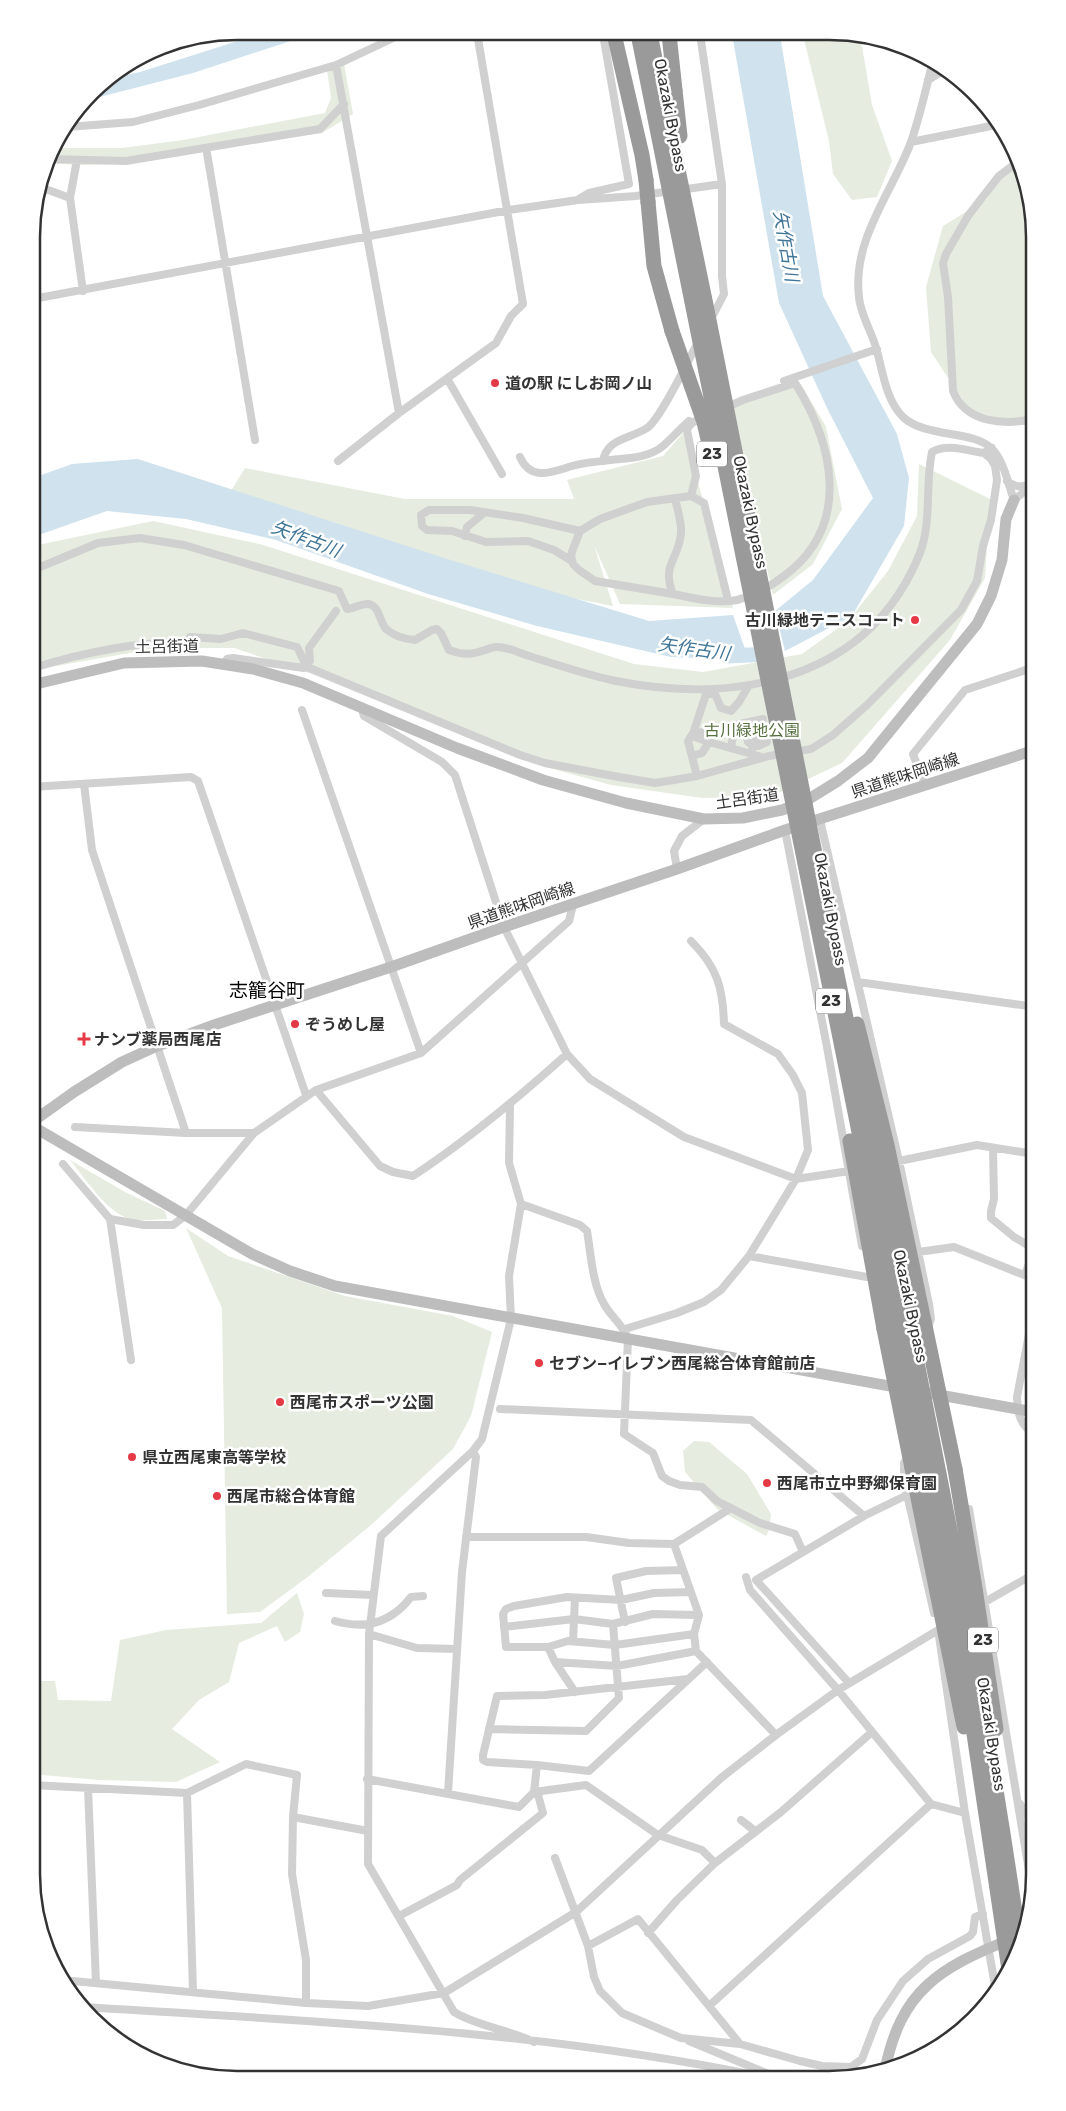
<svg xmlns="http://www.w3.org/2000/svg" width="1066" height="2111" font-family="Rubik,'Noto Sans JP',sans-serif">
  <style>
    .green { fill: #e6ecdf }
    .water { fill: #cfe2ee }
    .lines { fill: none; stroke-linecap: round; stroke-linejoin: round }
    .river { stroke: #cfe2ee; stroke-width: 15 }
    .street { stroke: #d0d0d0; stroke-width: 8 }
    .secondary { stroke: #bdbdbd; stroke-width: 11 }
    .highway { stroke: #9a9a9a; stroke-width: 15 }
    .highway-bridge { stroke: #9a9a9a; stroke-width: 15 }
    .poi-dot { fill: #e63946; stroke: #fff; stroke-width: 2 }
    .labels { text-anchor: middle; stroke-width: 5; stroke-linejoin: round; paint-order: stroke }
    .shield { fill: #fff; stroke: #707070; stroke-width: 1 }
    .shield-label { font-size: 15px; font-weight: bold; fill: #333 }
    .street-label { font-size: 16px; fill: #333; stroke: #fff }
    .poi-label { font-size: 16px; font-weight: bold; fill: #333; stroke: #fff; text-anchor: start }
    .park-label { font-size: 16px; fill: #56703f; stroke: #fff }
    .water-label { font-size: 18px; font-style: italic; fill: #3f7597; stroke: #fff }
    .quarter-label { font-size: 19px; fill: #000; stroke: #fff }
    .rim { fill: none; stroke: #333; stroke-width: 2.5 }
  </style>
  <rect width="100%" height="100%" fill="#fff"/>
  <path class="green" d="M803,35H860L872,105L892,161L877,197L852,200L833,174L829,141Z
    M344,64L353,114L322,133L255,142L129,164L78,165L47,163L52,148H122L183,140L325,113L331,98L327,70Z
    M1016,156L1024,171L1035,237V425L1016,423L970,411L931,352L926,287L943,226L987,199L993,181Z
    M785,383L801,384L826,427L842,509L813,564L773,595L729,404L748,394Z
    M684,432L733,608L620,604L594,545L613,606L455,575L231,491L245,468L405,499H574L567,480L663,456Z
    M919,464L990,499L985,578L950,640L842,763L770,797L702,798L611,785L546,767L483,744L312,674L234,648H158L33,670V548L38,545L153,521L260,544L634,664L703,672L802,654L848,621L888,571L917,516Z
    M70,1160L125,1192L165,1211L167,1219C156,1219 145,1221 135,1220C109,1217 86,1179 70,1160Z
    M186,1228L228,1256L345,1296L453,1316L492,1332L471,1416L453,1449L371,1525L309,1576L260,1612L227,1614L222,1308Z
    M694,1441L709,1442L747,1474L771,1514L769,1530L766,1536L717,1509L685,1472L683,1451Z
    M297,1593L304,1614L300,1632L285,1642L277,1626L239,1643L229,1682L199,1700L172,1729L220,1762L176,1782L99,1780L31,1774V1681H55L58,1700L111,1701L120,1640L166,1630L261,1623Z"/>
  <path class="water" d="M269,31L318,32L193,73L88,100L101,83L107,79L140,72Z
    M732,34L780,35L823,296L897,434L909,478L904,526L852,616L785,651L775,611L813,580L873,498L827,408L779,303Z
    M138,459L444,558L649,621L733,615L749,660L671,657L537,626L428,594L276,540L186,519L107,511L33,537V478L72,464Z"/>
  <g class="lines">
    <path class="river" d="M727,656L767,654L773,651"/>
    <path class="street" d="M700,34L722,184V276L724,294L711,319
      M145,56L217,35
      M933,61C926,88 920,116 911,142C892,193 852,239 859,297C860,314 873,334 877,351C883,373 886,400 903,417C925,438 973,430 991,448C1004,460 1008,484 1014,500L1035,483
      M336,65L399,413
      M928,80L941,72L948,71
      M67,127L133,122L199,105L336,65L406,32
      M911,142L1001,124
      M207,153L255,440
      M49,159L126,161L320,129L344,104
      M1019,161L999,176L981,199L968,216L946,254L943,263L948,297L953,391C966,424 1005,425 1035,419
      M40,187L70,198L77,160
      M70,198L83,291
      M579,199L589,193L629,184L603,34
      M1032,234L1034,231
      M33,299L509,210L578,200L636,196L722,184
      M448,380L502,474
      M784,381L877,349
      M520,457C531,482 552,472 572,466C582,463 593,462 603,461C607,438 630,439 647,428C660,420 689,359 698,342
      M338,461L399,413L496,343L511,316L523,304L477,33
      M603,461C623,458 648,459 663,446C672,438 680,429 689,421
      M1007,481C1016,487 1020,488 1030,484
      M691,496L704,503L728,600
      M675,498C677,509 682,522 681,533C679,560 661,564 673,594C694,598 716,604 737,600C753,596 771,586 784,576C852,526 834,445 795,383L743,400L725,408
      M465,536L467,527L484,513
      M572,561L554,550L528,541L486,542L452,531L427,530L422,526L421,515L429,510H470L523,518L580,531
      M33,570L98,543L140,538L184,545L339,591L347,609C354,609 361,603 369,604C380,607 379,621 386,629C394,636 405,639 415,640L432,630L437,629L441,633L449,650C463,655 471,655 485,650C488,649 493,647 496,647C506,646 519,653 529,656C558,665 587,675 616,681C738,705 869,680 920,553C932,521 925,484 932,452C947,443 968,451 984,453L992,448
      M673,594L595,581L579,570L573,564L571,555L573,549L580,531L600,519L647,502L691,496L696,476L687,430C690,422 698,420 705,417
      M224,664L227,659L233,658L304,668L310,661L309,648L336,611
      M33,668C82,653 132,642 185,642L190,637L221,639L243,633L297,647L307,667L520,755L545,763L619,777L655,783L674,780L697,776L769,756L811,749L833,735L867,705L961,610L977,581L983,546L991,520L997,480L995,466L991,459L984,453
      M749,685L739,702L731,711L721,708L715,694H706L693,734L763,719
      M361,706L364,716L442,762L455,775L504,927L567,1054L590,1079L684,1137L796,1179L856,1170
      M302,710L421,1053
      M754,725L755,732L760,735V739L756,740V745
      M730,726L733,736L731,748
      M693,733L688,741L697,776
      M692,736L709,742L702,753L692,756
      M709,742L762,757
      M753,745L748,742L746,733L754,725
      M1028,752L1035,774
      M751,754L753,745L758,746L767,742L764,730L754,725L753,721
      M84,784L92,850L186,1133
      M925,786L913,754L965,690L1035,667
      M32,787L191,777L198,781L306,1095
      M820,820L899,1161L929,1304L931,1319L929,1325
      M785,830L827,1047L862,1246
      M677,869L674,851L682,836L704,819
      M858,982L1035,1007
      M316,1090L380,1166L393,1172L413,1176C468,1140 518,1098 567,1054
      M510,1105L509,1163L521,1204L509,1276L511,1319L482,1439L473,1451L381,1536L369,1634L368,1864L454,2012C479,2027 508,2029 534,2042
      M75,1127L186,1133H254
      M993,1148L994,1199L991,1211V1218L1014,1237L1034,1249
      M889,1163L977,1145L1034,1154
      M63,1164L110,1219L131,1360
      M521,1204L580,1225L587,1231C591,1254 592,1283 604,1304C611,1317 623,1324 628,1339L624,1434L653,1453L662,1476L669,1481L680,1485L702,1487L717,1501L760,1523L795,1534L803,1552
      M110,1219L144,1225H173L186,1215L254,1133L316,1090L421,1053L569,921L573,905
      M918,1252L954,1247L1034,1279
      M749,1256L867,1277
      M1025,1275L1034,1249
      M625,1329L677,1313L704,1302L721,1290L749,1256L796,1179L808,1150L802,1093L793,1075L778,1054L724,1024C723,987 717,967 691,941
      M500,1409L751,1420L864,1516
      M1034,1435C1020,1423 1018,1416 1017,1397L1034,1308
      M907,1458L904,1463V1481L934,1613
      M1034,1497V1484
      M731,1508L674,1544L699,1615L694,1634L696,1651L776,1735
      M969,1509L1033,1895
      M466,1537H586L629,1543L674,1544
      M746,1577L750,1590L838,1690L931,1804L965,1813
      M326,1593L373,1595
      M976,1607L1034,1574
      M335,1621C366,1630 391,1623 411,1597L423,1596
      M625,1622L616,1578L646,1571L683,1570
      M504,1627L574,1619L613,1624
      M369,1634L417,1648L457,1649
      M939,1636L965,1813L996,1992
      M573,1641L575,1598
      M548,1647L568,1641L615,1645L694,1634
      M555,1662L548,1647H506L503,1614L506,1609L514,1606L567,1597L621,1600L654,1593L691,1592
      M688,1679L545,1695L497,1696L483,1755V1760L487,1762L537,1765L589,1771L707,1662
      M849,1683L756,1580L864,1516L907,1495
      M575,1692L555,1662L617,1666L696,1651
      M489,1729L586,1731L619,1698L613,1624L653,1614L699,1615
      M367,1779L519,1807L534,1792L586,1785L658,1835L702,1850L715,1863
      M31,1785L187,1793L246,1764L297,1775L293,1817L292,1874L306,1960V2003
      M88,1788L96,1983
      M534,1792L537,1765
      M187,1793L193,1992
      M448,1793L462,1572L476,1457L473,1451
      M1020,1804L1034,1826
      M293,1817L368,1831
      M741,1820L755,1831
      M555,1858L588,1946L594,1977L600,1991L622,2013L681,2038L740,2044
      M399,1916L457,1885L460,1880L543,1813L537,1791
      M648,1933L677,1900L715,1863L781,1812L872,1732
      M588,1946L638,1919L740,2044L800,2061L822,2066L851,2067L862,2059L877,2020L903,1981L928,1959L970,1936L973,1932L975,1917L983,1914
      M62,1980L306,2003L368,2006L444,1993L576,1912L721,1778L776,1735L838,1690L945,1626
      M709,2006L931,1804
      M82,2007C313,2021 552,2031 778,2080
      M689,2041L771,2075"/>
    <path class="secondary" d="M32,685L124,663L202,661L253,669L303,683L457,748L543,780L626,803L704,819L743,818L782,810L804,802L838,781L868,758L977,624L991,596L1002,560L1006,519L1014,500
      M32,1122L74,1092L122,1062L157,1046L214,1025L391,967L504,927L677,869L785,830L1035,750
      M32,1126L252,1254L290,1271L335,1286L1034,1412
      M885,2070C901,1990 939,1968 1011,1939"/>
    <path class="highway" d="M614,34L642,155L646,180
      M669,34L675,90
      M648,202L654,266L672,331
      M924,1321L955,1469
      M884,1329L912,1468"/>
    <path class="highway-bridge" d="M638,34L932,1495L966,1680L1009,1970
      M650,34L706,305L825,904L833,955C901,1284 973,1614 1020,1947
      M675,90L680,136
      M646,180L648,202
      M672,331L704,422L710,448
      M857,1024L887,1145L924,1321
      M850,1141L884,1329
      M912,1468L964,1727
      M955,1469L975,1588L996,1729"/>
  </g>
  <g class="poi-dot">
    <circle cx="495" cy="383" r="5"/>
    <circle cx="915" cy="620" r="5"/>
    <circle cx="295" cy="1024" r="5"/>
    <path d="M81.5 1031.5h5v5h5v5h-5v5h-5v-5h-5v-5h5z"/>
    <circle cx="539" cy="1363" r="5"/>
    <circle cx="280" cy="1402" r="5"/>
    <circle cx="132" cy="1457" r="5"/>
    <circle cx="767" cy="1483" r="5"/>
    <circle cx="217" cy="1496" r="5"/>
  </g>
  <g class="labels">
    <g class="shield">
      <rect x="697" y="441.5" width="30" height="25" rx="4"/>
      <rect x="816" y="988.5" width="30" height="25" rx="4"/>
      <rect x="968" y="1627.5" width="30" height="25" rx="4"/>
    </g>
    <g class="shield-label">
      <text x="712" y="459">23</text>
      <text x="831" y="1006">23</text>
      <text x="983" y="1645">23</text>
    </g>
    <g class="street-label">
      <text transform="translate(671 115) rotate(79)" y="6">Okazaki Bypass</text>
      <text transform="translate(751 512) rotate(78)" y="6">Okazaki Bypass</text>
      <text transform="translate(167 646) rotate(-1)" y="6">土呂街道</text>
      <text transform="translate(905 775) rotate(-18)" y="6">県道熊味岡崎線</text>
      <text transform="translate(747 798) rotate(-8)" y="6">土呂街道</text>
      <text transform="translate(521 905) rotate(-19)" y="6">県道熊味岡崎線</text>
      <text transform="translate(831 909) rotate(79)" y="6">Okazaki Bypass</text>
      <text transform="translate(911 1306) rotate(78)" y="6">Okazaki Bypass</text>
      <text transform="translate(992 1734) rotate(81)" y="6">Okazaki Bypass</text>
    </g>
    <g class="poi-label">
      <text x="505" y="389">道の駅 にしお岡ノ山</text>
      <text x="905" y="626" text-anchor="end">古川緑地テニスコート</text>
      <text x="305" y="1030">ぞうめし屋</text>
      <text x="94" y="1045">ナンブ薬局西尾店</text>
      <text x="549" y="1369">セブン−イレブン西尾総合体育館前店</text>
      <text x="290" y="1408">西尾市スポーツ公園</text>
      <text x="142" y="1463">県立西尾東高等学校</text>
      <text x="777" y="1489">西尾市立中野郷保育園</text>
      <text x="227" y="1502">西尾市総合体育館</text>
    </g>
    <g class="park-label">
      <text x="752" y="736">古川緑地公園</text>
    </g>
    <g class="water-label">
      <text transform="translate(786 246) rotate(80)" y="6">矢作古川</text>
      <text transform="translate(306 539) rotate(21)" y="6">矢作古川</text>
      <text transform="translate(694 649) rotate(8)" y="6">矢作古川</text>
    </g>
    <g class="quarter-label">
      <text x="267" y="997">志籠谷町</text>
    </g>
  </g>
  <path d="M0 0H1066V2111H0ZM237 40H829A197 197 0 0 1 1026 237V1874A197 197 0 0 1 829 2071H237A197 197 0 0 1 40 1874V237A197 197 0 0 1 237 40Z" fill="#fff" fill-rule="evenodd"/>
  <path class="rim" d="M237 40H829A197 197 0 0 1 1026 237V1874A197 197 0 0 1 829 2071H237A197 197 0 0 1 40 1874V237A197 197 0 0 1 237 40Z"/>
</svg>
